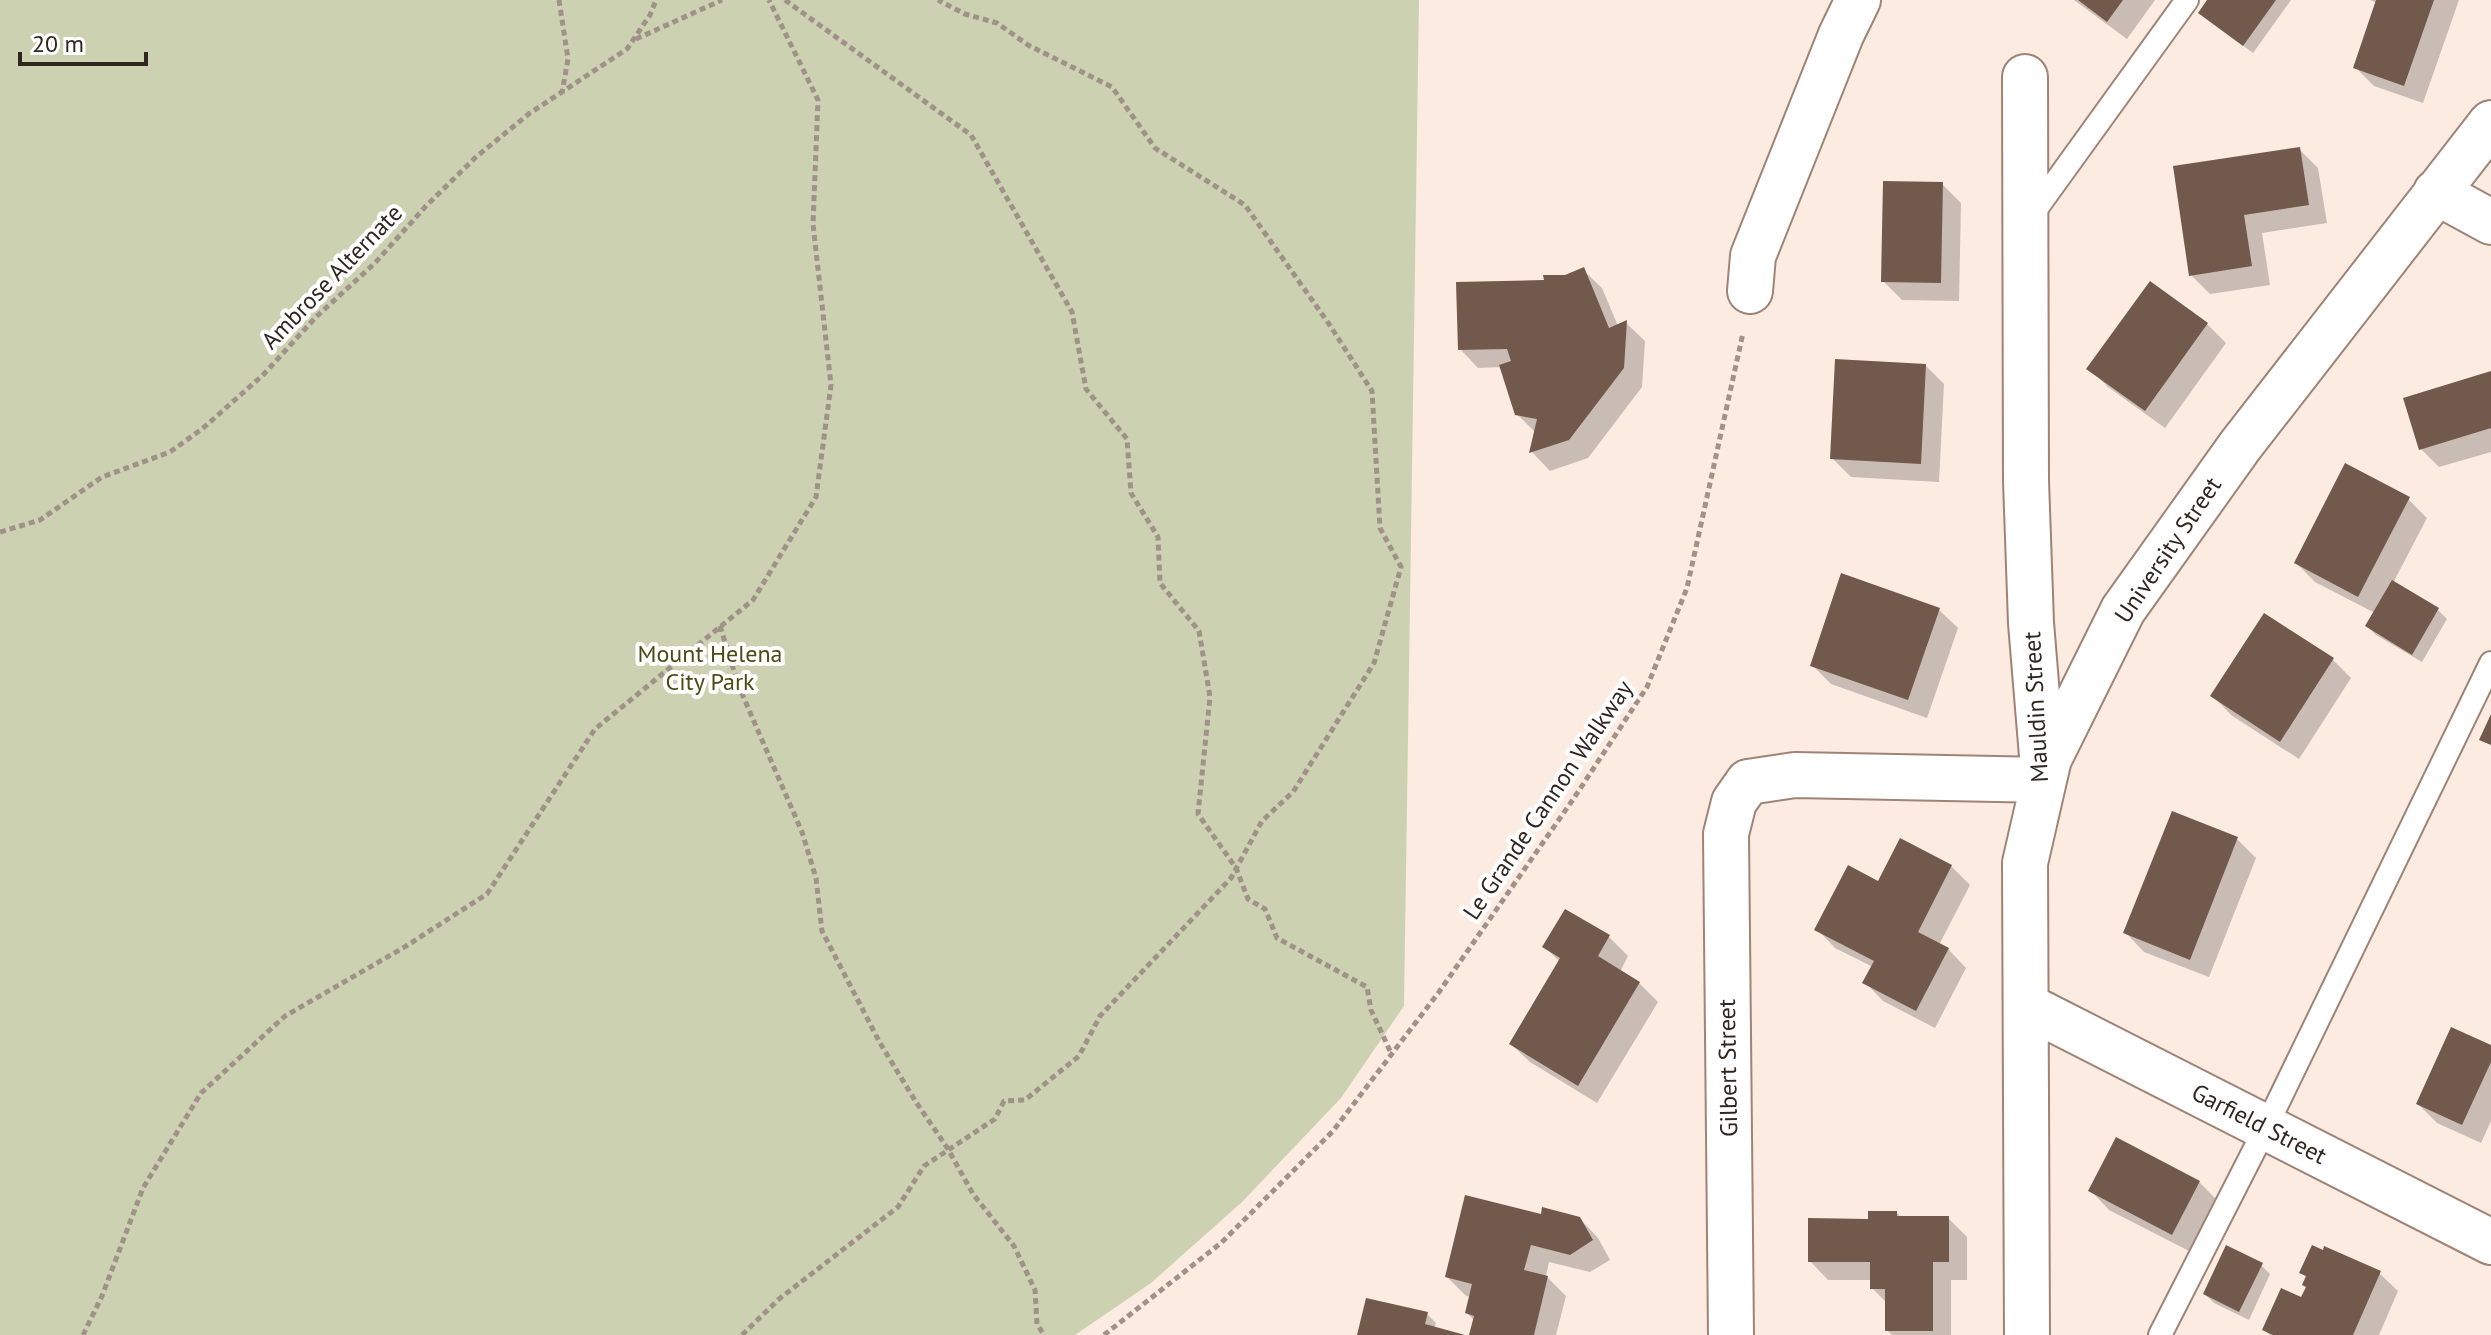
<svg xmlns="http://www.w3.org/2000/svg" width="2491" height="1335" font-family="'PT Sans',sans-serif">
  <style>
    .green { fill: #ccd1b1 }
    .shadow { fill: #0003 }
    .building { fill: #71594c }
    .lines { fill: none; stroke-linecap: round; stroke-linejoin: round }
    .service-casing { stroke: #9e8476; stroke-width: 26 }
    .minor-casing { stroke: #9e8476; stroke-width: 48 }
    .path { stroke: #a09189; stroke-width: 5; stroke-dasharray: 6 4; stroke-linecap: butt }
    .service { stroke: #fff; stroke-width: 22 }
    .minor { stroke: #fff; stroke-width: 44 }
    .labels { text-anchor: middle; stroke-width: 8; stroke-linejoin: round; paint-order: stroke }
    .street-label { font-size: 24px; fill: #30251f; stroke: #fff }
    .park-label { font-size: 24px; fill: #484d13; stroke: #fff }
  </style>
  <rect width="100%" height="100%" fill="#fcebe1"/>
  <path class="green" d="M0,0H1419L1404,1006L1341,1098L1242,1202L1151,1283L1075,1335H0Z"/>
  <path class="shadow" d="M2074,0H2155L2127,39Z
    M2209,0H2291L2253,53L2200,13Z
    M2370,0H2459L2423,103L2374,86L2355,67L2377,3Z
    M2299,149L2318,168L2327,223L2262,233L2270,285L2210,294L2191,275Z
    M1942,184L1961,203L1959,301L1902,300L1883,281Z
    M1583,270L1602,288L1618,326L1626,323L1645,341L1642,387L1588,458L1550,471L1532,452L1536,433L1517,414L1502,367L1478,368L1460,349L1546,282Z
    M2207,324L2226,343L2165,428L2108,387L2089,368Z
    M1925,365L1944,384L1939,482L1851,477L1832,458Z
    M2491,373V452L2439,467L2421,449Z
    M2408,499L2427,518L2393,583L2438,610L2447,619L2422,662L2376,635L2367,626L2375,613L2315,582L2296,563Z
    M1939,610L1958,628L1927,718L1831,684L1812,665Z
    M2333,660L2351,678L2299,759L2231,715L2213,696Z
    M2173,813L2237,839L2256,858L2209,977L2144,952L2126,933Z
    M1951,866L1970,885L1939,945L1948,949L1966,968L1935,1028L1883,1001L1865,982L1873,967L1835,948L1817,929L1879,884Z
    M1566,911L1609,937L1628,956L1620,972L1639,983L1658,1002L1597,1103L1530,1062L1511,1044L1560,962L1545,947Z
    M2491,1047V1121L2481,1143L2437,1123L2418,1104Z
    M2199,1182L2218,1201L2191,1252L2109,1210L2091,1191Z
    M1897,1213L1902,1218H1948L1967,1237V1280H1951V1335H1892L1887,1330V1303L1872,1288V1280H1828L1810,1261L1870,1221Z
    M1542,1216L1579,1218L1598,1238L1610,1260L1590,1272L1549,1262L1546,1276L1566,1296L1556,1335H1471L1475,1321L1467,1313L1471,1297L1466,1296L1447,1277Z
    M2261,1265L2270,1274L2249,1320L2214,1303L2205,1294Z
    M2302,1273H2379L2398,1291L2379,1335H2270L2264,1330L2302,1300L2308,1288L2307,1278Z
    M1427,1314L1436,1323L1434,1329L1460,1335H1359Z"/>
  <path class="building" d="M2078,0H2123L2107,22Z
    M2207,0H2276L2243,46L2198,13Z
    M2376,0H2434L2404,86L2353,68Z
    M2300,147L2309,205L2244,215L2252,266L2189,276L2173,166Z
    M1883,181L1943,182L1941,283L1881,282Z
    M1584,267L1609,328L1627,320L1624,368L1569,440L1529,453L1537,419L1515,415L1499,365L1511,361L1507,349L1458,350L1456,282L1544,280L1543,275H1565Z
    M2150,281L2208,323L2145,411L2086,369Z
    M1835,359L1926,364L1921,464L1830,459Z
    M2491,371V428L2419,450L2403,398Z
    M2345,463L2410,497L2358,597L2294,563Z
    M1841,573L1940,608L1908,700L1810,666Z
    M2392,580L2439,608L2412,655L2365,626Z
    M2264,613L2334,658L2280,742L2210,696Z
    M2491,714V745L2479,740Z
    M2172,811L2238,837L2190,960L2123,933Z
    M1900,838L1952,865L1918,932L1949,948L1916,1011L1862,983L1874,961L1814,930L1848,865L1878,881Z
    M1565,909L1610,935L1598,956L1640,982L1578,1086L1509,1044L1560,958L1542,947Z
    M2451,1027L2491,1045V1062L2462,1125L2416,1104Z
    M2116,1137L2200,1181L2172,1235L2088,1191Z
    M1465,1195L1541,1214L1542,1207L1580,1217L1593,1240L1570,1255L1531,1245L1524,1270L1548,1276L1534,1335H1469L1474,1316L1465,1313L1472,1284L1445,1277Z
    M1868,1211H1897V1216H1949V1262H1933V1331H1885V1289H1870V1262H1808V1218L1868,1219Z
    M2226,1245L2263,1263L2239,1312L2203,1294Z
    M2312,1245L2323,1250L2324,1246L2381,1271L2353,1335H2273L2262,1330L2281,1288L2301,1297L2306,1287L2302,1285L2306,1276L2299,1273Z
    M1366,1298L1428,1312L1425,1324L1465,1335H1357Z"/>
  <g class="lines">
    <g class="service-casing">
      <path id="service" d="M2031,216L2187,0
        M2160,1335L2266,1127L2491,663"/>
    </g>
    <g class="minor-casing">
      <path id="minor" d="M2025,77L2026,481L2031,623L2044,780L2025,863L2027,1335
        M2436,192L2491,222
        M1750,291L1753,256L1841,35L1858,0
        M2027,1006L2491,1242
        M1731,1335L1726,834L1734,802L1748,782L1795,775L2044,780L2049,759L2123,610L2240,446L2491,123"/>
    </g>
    <path class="path" d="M559,0L568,59L562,93
      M785,0L971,135L1072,312L1086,389L1127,439L1131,493L1158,537L1160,583L1199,631L1210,697L1198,814L1236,868L1248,899L1265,909L1277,938L1367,987L1371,1010L1391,1053
      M636,39L722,0
      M0,532L40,520L102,477L170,452L202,429L263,375L316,317L375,263L426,206L476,157L530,113L627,49L650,15L656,0
      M720,626L739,687L802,832L816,878L822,931L880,1043L916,1102L948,1149L973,1194L1014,1246L1035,1290L1037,1324L1044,1335
      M83,1335L102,1296L143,1188L201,1093L285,1016L403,948L487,894L595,729L753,600L816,497L831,385L813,224L818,100L769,0
      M742,1335L779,1299L898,1207L924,1166L995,1119L1004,1101L1025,1100L1079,1056L1100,1016L1231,878L1262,821L1293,792L1374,663L1401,567L1380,528L1372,391L1329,324L1245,205L1155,148L1112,87L1028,45L997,23L965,14L938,0
      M1104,1335L1221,1243L1333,1131L1439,992L1574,798L1647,687L1687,588L1743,333"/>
    <use href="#service" class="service"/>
    <use href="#minor" class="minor"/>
  </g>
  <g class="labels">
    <g class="street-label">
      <text transform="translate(332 277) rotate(-46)" y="8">Ambrose Alternate</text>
      <text transform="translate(2168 550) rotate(-56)" y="8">University Street</text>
      <text transform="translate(2036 707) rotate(-93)" y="8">Mauldin Street</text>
      <text transform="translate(1548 800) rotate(-56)" y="8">Le Grande Cannon Walkway</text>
      <text transform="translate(1728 1068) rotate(-91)" y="8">Gilbert Street</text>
      <text transform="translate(2259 1124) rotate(27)" y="8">Garfield Street</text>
    </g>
    <g class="park-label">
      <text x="710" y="662">Mount Helena<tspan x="710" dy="28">City Park</tspan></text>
    </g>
  </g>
  <path d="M20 52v12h126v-12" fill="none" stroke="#30251f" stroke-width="4"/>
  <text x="32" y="52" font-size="24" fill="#30251f" stroke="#ffffff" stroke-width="6" paint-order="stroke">20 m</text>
</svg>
